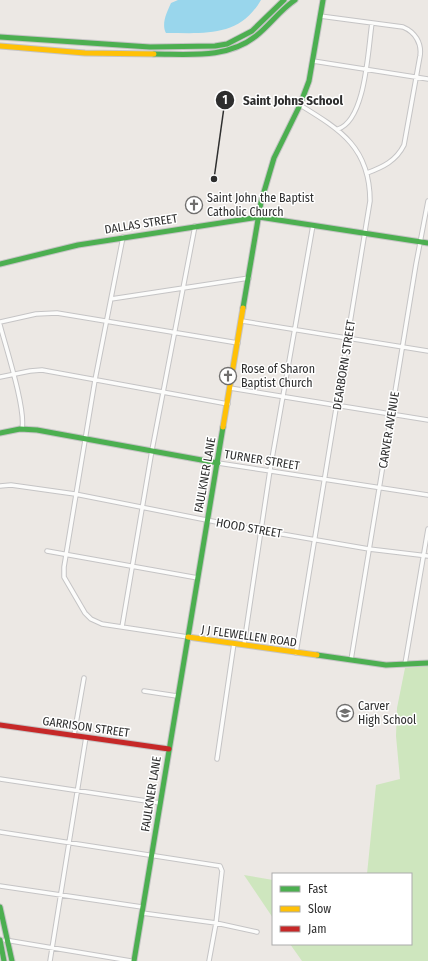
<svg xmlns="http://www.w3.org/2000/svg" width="428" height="961" font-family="'Fira Sans Condensed',sans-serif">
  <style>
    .green { fill: #cee6be }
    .water { fill: #99d6ec }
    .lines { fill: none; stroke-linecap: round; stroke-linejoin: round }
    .street-casing { stroke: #c5c4c5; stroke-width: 5.5 }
    .fast-casing { stroke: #c5c4c5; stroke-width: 7 }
    .slow-casing { stroke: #c5c4c5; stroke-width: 7 }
    .jam-casing { stroke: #c5c4c5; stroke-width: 7 }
    .street { stroke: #fcfcfb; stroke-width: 3.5 }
    .fast { stroke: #4caf50; stroke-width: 5 }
    .slow { stroke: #ffc107; stroke-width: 5 }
    .jam { stroke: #c62828; stroke-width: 5 }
    .labels { text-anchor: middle; stroke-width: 3; stroke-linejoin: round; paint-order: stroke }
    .poi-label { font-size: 12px; fill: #2e2e2e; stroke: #fff; text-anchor: start }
    .street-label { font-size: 12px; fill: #2e2e2e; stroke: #fff }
    .leader { fill: none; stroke: #2e2e2e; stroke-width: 1.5 }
    .callout-dot { fill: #2e2e2e; stroke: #fff; stroke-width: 1.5 }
    .mark-label { font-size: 12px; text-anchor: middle; font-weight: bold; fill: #fff }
    .callout-label { font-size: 13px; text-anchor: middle; font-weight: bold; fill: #2e2e2e; stroke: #fff; stroke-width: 3; stroke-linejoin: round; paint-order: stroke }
  </style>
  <rect width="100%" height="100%" fill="#ece8e4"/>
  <path class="green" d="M428,666V961H302L290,944H411V874H367L376,785L400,779L396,736L397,708L405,668Z
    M244,875L273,880V918Z"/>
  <path class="water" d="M178,0H261C239,38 204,33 166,33C161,24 167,12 171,3Z"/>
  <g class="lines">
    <g class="street-casing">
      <path id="street" d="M320,16L403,27C415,32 422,43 420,56L404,145C396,161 383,167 367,173
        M313,61L428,79
        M338,129C366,120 368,48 372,23
        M123,237L95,380L64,567V577L85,613L91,619L102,624L188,637
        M111,299L249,278
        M242,321L428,351
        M0,322L36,314L57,313L238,343
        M0,325C6,348 26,409 22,429
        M0,377L30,371L42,370L228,404
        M230,388L428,420
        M218,463L428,495
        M0,486L11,485L75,494L247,528L369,549L428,556
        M47,551L198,578
        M122,627L152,450L195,226
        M244,644L270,470L313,225
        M296,653L370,201C370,148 341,130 300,105
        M351,660L416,264L428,201
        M405,664L428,529
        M144,691L177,696
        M74,735L84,678
        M217,759L234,643
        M0,779L160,803
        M0,832L220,866L222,871L216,923L209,961
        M0,886L142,907
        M142,913L216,923L257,932
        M5,940L131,961
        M50,961L86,737"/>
    </g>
    <g class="fast-casing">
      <path id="fast" d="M0,37L150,47L215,46L227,44L252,31L284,0
        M154,54C189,54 227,59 256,36C270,25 280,10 295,0
        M0,264L78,245L259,217L428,243
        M243,308L261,202L274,158L300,105L309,81L323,0
        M0,433L20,429L37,430L218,463
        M317,655L386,665L428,663
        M0,907L12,961
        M0,940L4,961
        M134,961L223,427"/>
    </g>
    <g class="slow-casing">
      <path id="slow" d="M0,46L85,53L154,54
        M223,427L243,308
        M188,637L317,655"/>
    </g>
    <g class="jam-casing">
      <path id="jam" d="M0,725L169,749"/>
    </g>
    <use href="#street" class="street"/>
    <use href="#fast" class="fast"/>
    <use href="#slow" class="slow"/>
    <use href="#jam" class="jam"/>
  </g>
  <defs>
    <g id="church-ring" transform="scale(0.9)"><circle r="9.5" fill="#fff" stroke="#706f6e" stroke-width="1.5"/><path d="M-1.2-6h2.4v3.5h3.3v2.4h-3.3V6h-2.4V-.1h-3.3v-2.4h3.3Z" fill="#706f6e"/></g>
    <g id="school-ring" transform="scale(0.9)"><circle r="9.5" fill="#fff" stroke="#706f6e" stroke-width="1.5"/><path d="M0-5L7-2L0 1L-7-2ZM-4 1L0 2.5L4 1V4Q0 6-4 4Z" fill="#706f6e"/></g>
  </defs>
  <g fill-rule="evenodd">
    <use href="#church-ring" x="194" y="205"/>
    <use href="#church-ring" x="228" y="376"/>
    <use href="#school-ring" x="345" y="713"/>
  </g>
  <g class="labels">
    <g class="poi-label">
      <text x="207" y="202">Saint John the Baptist<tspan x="207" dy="14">Catholic Church</tspan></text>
      <text x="241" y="373">Rose of Sharon<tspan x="241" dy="14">Baptist Church</tspan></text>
      <text x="358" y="710">Carver<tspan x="358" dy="14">High School</tspan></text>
    </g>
    <g class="street-label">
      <text transform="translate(141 224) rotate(-9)" y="4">DALLAS STREET</text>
      <text transform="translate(344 365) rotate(-81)" y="4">DEARBORN STREET</text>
      <text transform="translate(389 430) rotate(-81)" y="4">CARVER AVENUE</text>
      <text transform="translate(262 460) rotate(9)" y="4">TURNER STREET</text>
      <text transform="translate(205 475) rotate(-80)" y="4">FAULKNER LANE</text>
      <text transform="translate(249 528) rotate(10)" y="4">HOOD STREET</text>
      <text transform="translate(249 636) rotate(8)" y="4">J J FLEWELLEN ROAD</text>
      <text transform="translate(86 727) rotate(8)" y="4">GARRISON STREET</text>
      <text transform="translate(151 794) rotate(-81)" y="4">FAULKNER LANE</text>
    </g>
  </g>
  <path class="leader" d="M214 179L225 100"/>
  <g class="callout-dot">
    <circle cx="214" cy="179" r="4"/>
    <circle cx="225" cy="100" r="10"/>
  </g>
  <g class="mark-label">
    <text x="225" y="104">1</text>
  </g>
  <g class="callout-label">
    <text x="293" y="105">Saint Johns School</text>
  </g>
  <rect x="272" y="873" width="140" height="72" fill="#ffffff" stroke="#ababab"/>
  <rect x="280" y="886" width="20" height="6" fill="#4caf50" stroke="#ababab"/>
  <text x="308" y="893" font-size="12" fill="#2e2e2e">Fast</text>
  <rect x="280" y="906" width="20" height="6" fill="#ffc107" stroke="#ababab"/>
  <text x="308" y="913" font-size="12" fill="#2e2e2e">Slow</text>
  <rect x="280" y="926" width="20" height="6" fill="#c62828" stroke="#ababab"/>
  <text x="308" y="933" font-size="12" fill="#2e2e2e">Jam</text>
</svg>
